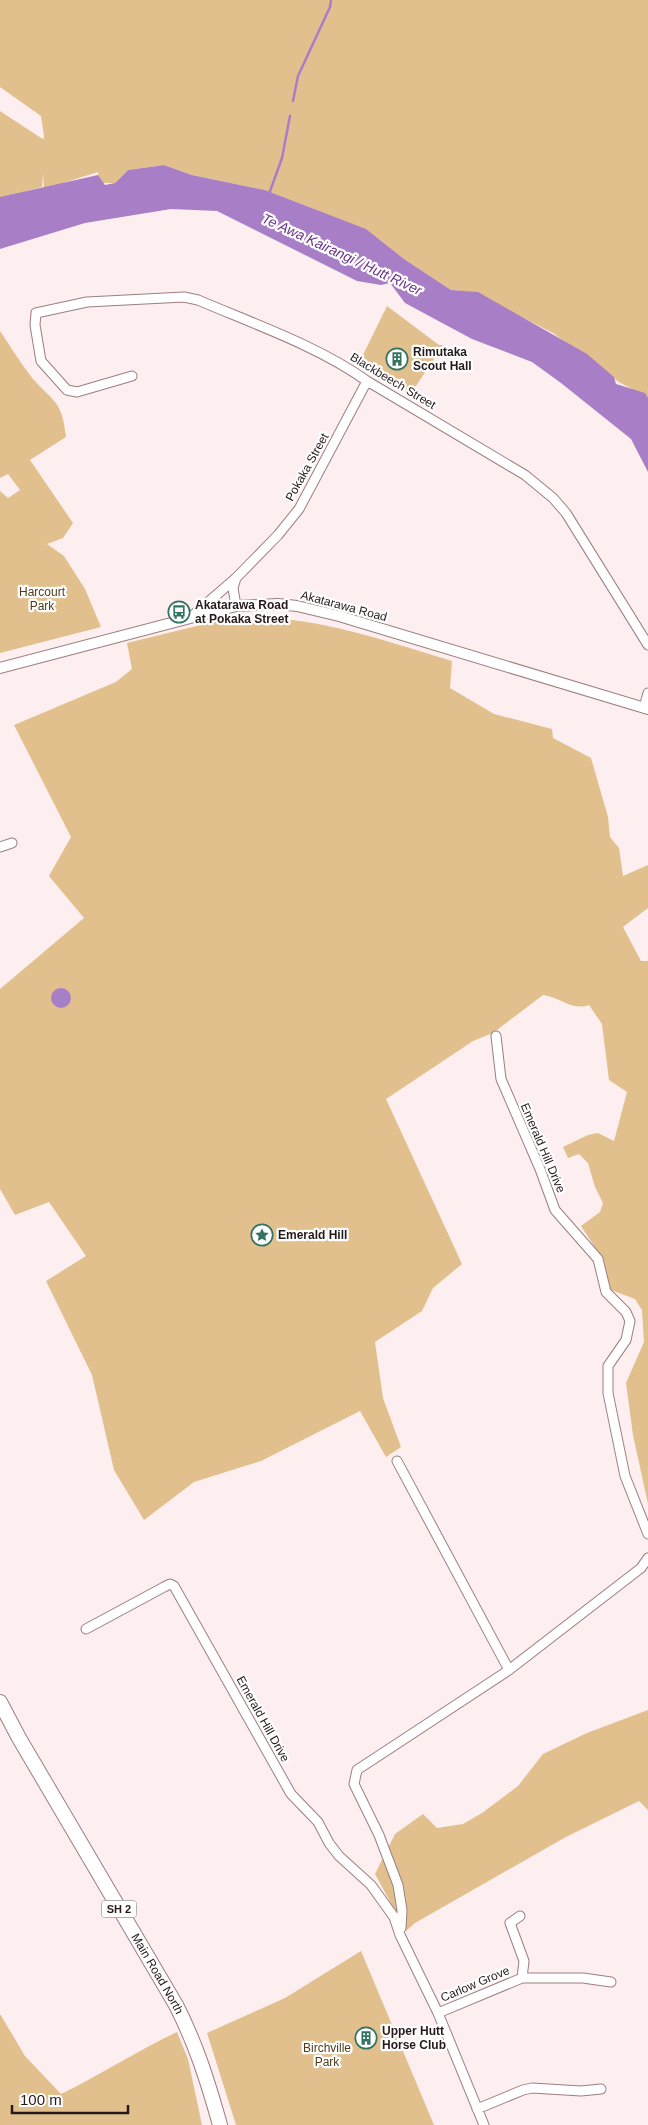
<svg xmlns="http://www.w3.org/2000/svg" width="648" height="2125" font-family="Arial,sans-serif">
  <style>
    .green { fill: #e2c08d }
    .water { fill: #a87fc7 }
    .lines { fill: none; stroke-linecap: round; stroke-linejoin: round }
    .stream { stroke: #a87fc7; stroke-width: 2.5 }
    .minor-casing { stroke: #9d7e80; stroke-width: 11 }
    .tertiary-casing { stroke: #9d7e80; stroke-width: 12 }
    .trunk-casing { stroke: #9d7e80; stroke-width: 16 }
    .minor { stroke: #fff; stroke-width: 9 }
    .tertiary { stroke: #fff; stroke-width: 10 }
    .trunk { stroke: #fff; stroke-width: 14 }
    .labels { text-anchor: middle; stroke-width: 4.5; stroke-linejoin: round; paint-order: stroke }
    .shield { fill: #fff; stroke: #675f5f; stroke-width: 1 }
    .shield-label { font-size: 11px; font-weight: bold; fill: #261a1b }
    .poi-label { font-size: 12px; font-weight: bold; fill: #261a1b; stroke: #fff; text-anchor: start }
    .street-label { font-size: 12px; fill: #261a1b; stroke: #fff }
    .park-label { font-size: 12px; fill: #513c1a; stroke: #fff }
    .water-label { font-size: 14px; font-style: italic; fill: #69348b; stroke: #fff }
  </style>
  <rect width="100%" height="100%" fill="#fdeeef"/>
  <path class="green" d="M0,0H648V398L619,382L553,333L473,292L451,290L404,259L365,229L265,190L192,175L164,165L128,170L115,183H99L98,172L44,189L43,174L42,187L0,198V111L41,138L44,139V136L41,116L0,87Z
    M387,306L439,345H443L410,395L358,365Z
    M0,331C11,347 21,364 33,379C55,403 62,401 66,437L30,460L73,523L63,538L47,544L64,556L85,589L101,627L0,653V491L8,498L20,490L8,474L0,478Z
    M268,618C332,621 391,643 452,661L450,688L494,714L552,729L553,738L591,758L608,817L610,837L619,848L623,876L648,865V908L623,927L641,961H648V1504L633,1435L626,1383L644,1342L642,1310L635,1299L611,1290L600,1255L581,1226L600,1212L603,1203L595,1187L588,1163L579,1154L568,1158L563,1147L588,1135L598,1133L614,1141L627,1092L609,1080L602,1024L589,1005C571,1011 560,997 543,995L493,1033L473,1041L386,1099L462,1264L433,1288L422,1311L375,1342L383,1398L401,1447L386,1457L360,1411L261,1461L194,1482L144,1520L114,1470L92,1375L46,1281L86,1256L49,1202L15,1215L0,1189V989L84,918L49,876L71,837L14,725L116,682L132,669L127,643L213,622Z
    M648,1710V1810L639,1801L564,1838L415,1923L406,1931L375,1874L395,1834L423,1814L437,1828L463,1824L482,1813L518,1786L543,1754L587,1733Z
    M361,1951L434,2125H236L207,2033L285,1998Z
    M0,2014L25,2056L61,2094C100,2075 137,2051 177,2032L188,2059L202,2125H0Z"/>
  <path class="water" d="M164,165L192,175L265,190L366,229L404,259L451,290L478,292L587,354L614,377L616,384L645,393L648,398V472L631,439L561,383L532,362L472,339L405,303L390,283L381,285L357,281L217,211L171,209L85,223L0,249V197L98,175L105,185L115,183L128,170Z
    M51 998a10 10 0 1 1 20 0a10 10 0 1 1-20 0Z"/>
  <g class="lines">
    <path class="stream" d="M293,101L298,76L330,7L331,0
      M269,194L282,158L290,116"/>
    <g class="minor-casing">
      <path id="minor" d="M132,376L77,392L67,390L41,361L35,325L36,313L87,302L184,297L198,300C254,324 318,346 367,381L525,475L553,498L566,513L648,645
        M236,578L233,588L236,606
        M191,617L236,578L278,535L299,509L367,381
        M644,708L648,693
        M0,847L12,843
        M496,1036L501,1079L540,1169L555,1210L598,1259L606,1292L626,1312L630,1321L626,1340L608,1366V1393L625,1476L648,1534
        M397,1461L509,1670
        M86,1629L164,1587L170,1584L174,1586L291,1794L318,1822L329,1843L339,1856L371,1885L394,1917L400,1935L438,2013L484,2125
        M520,1916L510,1923L524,1961L522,1978
        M401,1928L402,1910L398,1885L379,1835L354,1784L357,1770L509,1670L641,1568L648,1558
        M438,2013L522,1978H583L611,1982
        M477,2109L523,2090L532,2088L581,2091L601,2089"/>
    </g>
    <g class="tertiary-casing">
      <path id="tertiary" d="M0,668L236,606L278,604L297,606L339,616L648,709"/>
    </g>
    <g class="trunk-casing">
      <g id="trunk">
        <path id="s1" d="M0,1702L19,1738L176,2005C196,2044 208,2082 220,2125"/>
      </g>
    </g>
    <use href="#minor" class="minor"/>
    <use href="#tertiary" class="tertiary"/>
    <use href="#trunk" class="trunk"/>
  </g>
  <defs>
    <g id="building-ring" transform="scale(1.125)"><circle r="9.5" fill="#fff" stroke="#337362" stroke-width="1.5"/><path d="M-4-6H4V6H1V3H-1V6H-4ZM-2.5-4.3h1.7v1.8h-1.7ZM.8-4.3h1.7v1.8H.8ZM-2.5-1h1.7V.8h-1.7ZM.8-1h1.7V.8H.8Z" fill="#337362"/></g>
    <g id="bus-ring" transform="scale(1.125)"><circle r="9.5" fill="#fff" stroke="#337362" stroke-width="1.5"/><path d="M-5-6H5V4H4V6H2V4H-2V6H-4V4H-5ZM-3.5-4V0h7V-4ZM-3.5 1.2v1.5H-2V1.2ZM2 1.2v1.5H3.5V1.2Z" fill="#337362"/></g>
    <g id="sight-ring" transform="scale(1.125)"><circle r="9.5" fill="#fff" stroke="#337362" stroke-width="1.5"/><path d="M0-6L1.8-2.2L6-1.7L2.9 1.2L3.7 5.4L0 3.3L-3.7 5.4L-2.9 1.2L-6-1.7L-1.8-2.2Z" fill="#337362"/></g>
  </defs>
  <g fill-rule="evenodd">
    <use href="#building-ring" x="397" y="359"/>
    <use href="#bus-ring" x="179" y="612"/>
    <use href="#sight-ring" x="262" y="1235"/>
    <use href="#building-ring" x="366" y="2038"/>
  </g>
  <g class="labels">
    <rect class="shield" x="101.5" y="1900.5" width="35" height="17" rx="4"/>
    <g class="shield-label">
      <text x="119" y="1913">SH 2</text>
    </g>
    <g class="poi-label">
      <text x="413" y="356">Rimutaka<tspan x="413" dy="14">Scout Hall</tspan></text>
      <text x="195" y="609">Akatarawa Road<tspan x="195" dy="14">at Pokaka Street</tspan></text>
      <text x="278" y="1239">Emerald Hill</text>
      <text x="382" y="2035">Upper Hutt<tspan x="382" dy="14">Horse Club</tspan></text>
    </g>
    <g class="street-label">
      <text transform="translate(393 381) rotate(31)" y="4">Blackbeech Street</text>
      <text transform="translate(307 467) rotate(-61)" y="4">Pokaka Street</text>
      <text transform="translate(344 606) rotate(15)" y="4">Akatarawa Road</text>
      <text transform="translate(543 1148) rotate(67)" y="4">Emerald Hill Drive</text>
      <text transform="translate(263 1719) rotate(61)" y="4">Emerald Hill Drive</text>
      <text dy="4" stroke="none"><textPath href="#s1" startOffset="314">Main Road North</textPath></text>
      <text transform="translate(475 1984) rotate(-23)" y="4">Carlow Grove</text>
    </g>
    <g class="park-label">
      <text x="42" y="596">Harcourt<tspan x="42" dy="14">Park</tspan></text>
      <text x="327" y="2052">Birchville<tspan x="327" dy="14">Park</tspan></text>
    </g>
    <g class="water-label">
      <text transform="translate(342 254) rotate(25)" y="5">Te Awa Kairangi / Hutt River</text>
    </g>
  </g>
  <path d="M12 2105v8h116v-8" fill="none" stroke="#261a1b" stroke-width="2.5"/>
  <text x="20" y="2105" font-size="15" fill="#261a1b" stroke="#ffffff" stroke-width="4" paint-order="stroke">100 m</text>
</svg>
